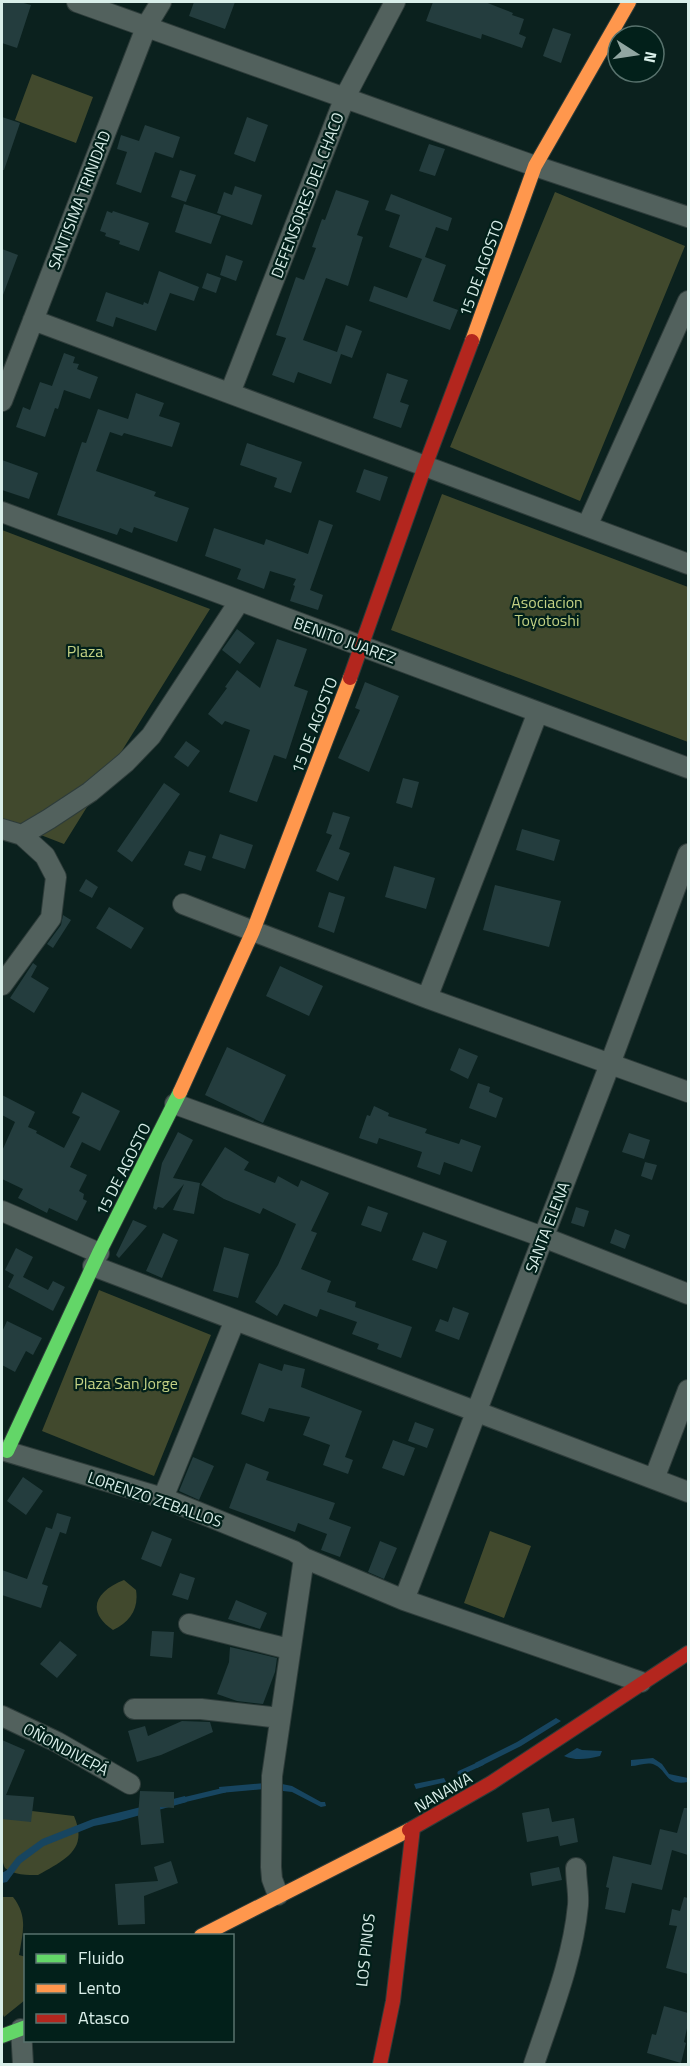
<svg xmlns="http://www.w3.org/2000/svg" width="690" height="2066" font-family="'Titillium Web',sans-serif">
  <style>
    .green { fill: #41492d }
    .water { fill: #174560 }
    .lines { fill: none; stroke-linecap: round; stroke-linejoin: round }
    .stream { stroke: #174560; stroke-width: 5 }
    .building { fill: #243d3e }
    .street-casing { stroke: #2e3c3a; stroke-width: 22 }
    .fast-casing { stroke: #2e3c3a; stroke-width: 16 }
    .slow-casing { stroke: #2e3c3a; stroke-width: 16 }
    .jam-casing { stroke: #2e3c3a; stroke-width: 16 }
    .street { stroke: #52615d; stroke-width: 20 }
    .fast { stroke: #63d668; stroke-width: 14 }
    .slow { stroke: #ff974d; stroke-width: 14 }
    .jam { stroke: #b3261e; stroke-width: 14 }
    .labels { text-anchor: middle; stroke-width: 4.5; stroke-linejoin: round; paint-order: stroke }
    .street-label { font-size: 16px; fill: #d9eee9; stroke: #02201a }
    .park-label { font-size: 16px; fill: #c3d184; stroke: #02201a }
  </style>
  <rect width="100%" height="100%" fill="#0b211e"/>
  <path class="green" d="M32,74L93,97L76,143L15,120Z
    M555,192L685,246L580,501L450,447Z
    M442,494L688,587V742L391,630Z
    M2,530L210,609L64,844L2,820Z
    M99,1290L211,1335L154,1476L42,1431Z
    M490,1531L531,1546L504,1618L464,1603Z
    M124,1580L136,1590C139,1609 130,1622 113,1630C85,1611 96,1591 124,1580Z
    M32,1811L74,1816C89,1850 64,1860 38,1875C29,1875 12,1875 5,1868C0,1860 2,1828 2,1817Z
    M2,1897H13C28,1916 23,1932 19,1955L26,1957L25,2000L4,2017L2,2012Z"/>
  <path class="water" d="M556,1718L561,1721L521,1746L477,1768L475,1763L517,1742Z
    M577,1748L582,1750L602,1751L600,1756C587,1759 576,1761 564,1756Z
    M653,1758L662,1764L669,1774L688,1778V1782C665,1786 668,1771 655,1765C648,1761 638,1766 631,1766V1760Z
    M444,1778L446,1782L416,1789L414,1784Z
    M265,1783L264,1789L220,1793L219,1787Z
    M282,1784L292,1786L321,1802H325L326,1806L321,1807L292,1792L283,1791Z
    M185,1796L187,1802L119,1821L94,1826L44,1846L21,1863L7,1882L2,1883V1873L7,1870L17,1857L42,1839L93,1819Z"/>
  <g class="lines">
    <path class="stream" d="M460,1773L482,1763
      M179,1801L225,1790"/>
  </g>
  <path class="building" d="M2,2H20L31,5L17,48L2,43Z
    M194,2H235L225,29L189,16Z
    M433,2H485L513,13L512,15L524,19L519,34L526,37L522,48L482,34L481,39L426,21Z
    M553,28L571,34L561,63L543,56Z
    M2,117L20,123L4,170H2Z
    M247,117L268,125L255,162L234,154Z
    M145,125L180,137L173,158L155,152L141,193L116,184L127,152L117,149L121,135L139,141Z
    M429,144L445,149L435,176L419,171Z
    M180,170L196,175L186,202L171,197Z
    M235,186L262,195L252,225L217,213L224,192L232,195Z
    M336,190L369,201L357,235L363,237L348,286L326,278L303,340L337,352L346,325L362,331L352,358L341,354L331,384L298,372L294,383L272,375L286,338L276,335L296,277L304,280L316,248L312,247L322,219L325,220Z
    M391,194L452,218L448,231L436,227L425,257L446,265L433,301L458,310L450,330L369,301L374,286L407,298L422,259L389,247L400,215L385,210Z
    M184,204L221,216L211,244L175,232Z
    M107,211L112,213L113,211L149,223L139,251L119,244L120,241L105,236L106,233L100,231Z
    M2,249L18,255L3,295H2Z
    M226,255L243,261L236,281L220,275Z
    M159,271L199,287L194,301L170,293L156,331L116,317L113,327L96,321L106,292L143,305L144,302L148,304Z
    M207,273L221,278L216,293L202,288Z
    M64,353L75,357L73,363L79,364L77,369L98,377L90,399L64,390L58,409L55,408L45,437L16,427L23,407L30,410L40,382L52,386Z
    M387,373L408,380L400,402L409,405L401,428L373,418Z
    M136,393L164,403L159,416L180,423L172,447L124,433L122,436L110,432L96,471L156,492L154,496L189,508L177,542L134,527L132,533L120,528L117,535L57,515L82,442L86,443L98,409L128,419Z
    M247,443L302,462L291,493L274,487L277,478L240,465Z
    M2,460L38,473L29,499L2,490Z
    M364,469L388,477L380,501L356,492Z
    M319,520L333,525L310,590L323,595L318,610L290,601L295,586L293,585L296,579L270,571L264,589L237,579L241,569L205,556L214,528L264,545L266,539L308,554Z
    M237,629L255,643L240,664L222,650Z
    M277,639L307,649L294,686L308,691L286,759L274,755L257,802L229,792L250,730L225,721L222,725L208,714L227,688L225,687L237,670L260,688Z
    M365,682L399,696L369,772L338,758L360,710L355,708Z
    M186,741L200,751L188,767L174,757Z
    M403,778L419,782L412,808L396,803Z
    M164,783L180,794L132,862L117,851Z
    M333,812L350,817L339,849L350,853L338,881L316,871L332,835L326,833Z
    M522,829L560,840L554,861L516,850Z
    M220,834L253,845L245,869L212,858Z
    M189,851L206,856L201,871L184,865Z
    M394,866L435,878L426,909L385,897Z
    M86,879L98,887L92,898L79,891Z
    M495,885L561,901L549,947L483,930Z
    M329,892L345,897L334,933L318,927Z
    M109,907L144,928L131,949L96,928Z
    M63,915L71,920L53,948L47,944L61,925Z
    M33,963L37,966L31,977L49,988L34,1013L10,998Z
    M280,966L323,986L309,1016L266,996Z
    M227,1047L286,1075L263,1123L205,1095Z
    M459,1048L478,1056L468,1079L450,1070Z
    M478,1083L490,1087L489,1092L503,1098L496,1118L469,1108Z
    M82,1092L120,1111L100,1151L82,1142L70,1167L87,1175L79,1191L84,1194L83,1199L87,1201L77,1221L49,1208L47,1213L18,1198L23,1189L2,1179V1151L15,1122L2,1115V1095L35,1112L28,1127L37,1131L36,1133L64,1148L80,1117L72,1113Z
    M374,1106L389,1113L388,1116L427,1129L425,1133L459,1144L461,1139L481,1146L472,1172L444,1162L440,1175L417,1167L422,1152L379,1138L377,1144L359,1138L367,1115L370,1116Z
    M178,1132L193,1140L173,1178L200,1183L194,1214L173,1210L184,1184L163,1208L158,1207L156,1210L153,1208L162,1163Z
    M629,1133L650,1140L644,1159L622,1152Z
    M225,1147L249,1162L244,1170L275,1183L278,1176L298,1187L301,1180L329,1193L311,1231L317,1233L301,1269L331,1281L327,1292L356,1302L355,1307L412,1327L401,1358L377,1349L379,1344L352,1334L357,1322L320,1309L317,1317L284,1304L277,1316L255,1302L278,1265L296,1224L263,1208L260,1214L224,1199L201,1185Z
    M645,1162L657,1165L652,1180L641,1176Z
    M368,1206L388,1213L381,1232L361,1225Z
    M576,1207L589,1211L584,1227L571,1223Z
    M133,1220L147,1226L119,1258L116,1255Z
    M615,1229L630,1235L625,1249L610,1243Z
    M423,1232L447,1241L437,1269L412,1260Z
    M163,1233L178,1240L162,1278L146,1271Z
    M224,1247L249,1254L238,1298L213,1291Z
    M16,1248L33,1257L23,1277L48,1290L53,1281L65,1287L53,1311L8,1287L14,1275L5,1270Z
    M453,1307L469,1313L459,1340L435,1331L440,1319L448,1322Z
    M7,1321L42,1338L33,1355L26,1351L15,1372L2,1365V1332Z
    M259,1363L282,1371L284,1364L305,1369L301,1387L362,1411L345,1457L353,1460L348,1474L323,1465L330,1445L303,1435L310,1417L269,1408L264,1422L241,1414Z
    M415,1422L434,1429L427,1448L408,1441Z
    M393,1440L415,1448L404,1476L382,1468Z
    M193,1457L214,1466L199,1500L179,1491Z
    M246,1463L269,1472L266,1480L335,1503L329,1519L351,1527L340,1557L321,1550L327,1534L298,1523L295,1532L229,1508Z
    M23,1477L43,1491L26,1515L7,1501Z
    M57,1513L71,1517L66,1534L60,1532L42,1584L48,1586L41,1608L2,1595V1570L27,1579L46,1527L52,1529Z
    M152,1531L172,1539L161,1567L141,1559Z
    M380,1541L397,1548L384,1579L368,1572Z
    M180,1573L195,1578L188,1600L172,1595Z
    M236,1600L267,1613L260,1629L228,1619Z
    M152,1631L174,1632L172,1658L150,1656Z
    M60,1641L77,1655L57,1678L40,1664Z
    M230,1647L277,1658L275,1672L263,1704L237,1701L217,1694L229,1662Z
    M182,1721L210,1722L213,1732L161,1755L137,1762L128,1731L145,1726L148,1736Z
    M2,1740L25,1750L6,1795L34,1797L31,1822L2,1819Z
    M140,1791L174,1792V1808L160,1807L164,1843L141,1845L138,1816Z
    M549,1808L552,1822L574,1818L578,1842L560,1846L558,1836L527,1842L522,1813Z
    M684,1808H688V1855L672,1850L662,1890L632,1883L625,1913L605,1909L609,1888L606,1887L613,1856L651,1865L660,1829L677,1833Z
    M171,1861L178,1883L144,1896L145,1924L118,1925L115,1884L158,1881L154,1867Z
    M559,1867L562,1880L532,1886L530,1873Z
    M684,1897L688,1898V1974L666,1968L677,1926L669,1925L672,1909L680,1911Z
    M664,2006L688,2013V2024L684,2042L686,2043L681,2063L647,2053L652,2034L656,2035Z"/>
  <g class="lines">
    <g class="street-casing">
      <path id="street" d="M77,2L535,166L688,217
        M33,320L688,564
        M230,393L345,97L395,2
        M2,401L147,25L161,2
        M2,512L688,768
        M587,526L688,301
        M2,829L22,835
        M183,904L427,998L688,1092
        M2,985L51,918L56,877L45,856L22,835L49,819L90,792L126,762L151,736L239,602
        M427,998L538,712
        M175,1104L543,1237L688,1294
        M2,1211L99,1253
        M93,1266L688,1492
        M2,1450L163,1498L294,1551L304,1558L404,1600L641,1682
        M654,1479L688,1390
        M163,1498L235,1320
        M404,1600L610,1064L688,854
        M189,1624L289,1649
        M134,1709H201L280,1718
        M2,1716L57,1742L130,1784
        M278,1895L272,1879L271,1867L272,1776L304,1558
        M21,2029L23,2064
        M534,2064C551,2013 573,1959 578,1905C579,1893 576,1880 576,1868"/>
    </g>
    <g class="fast-casing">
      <path id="fast" d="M7,1451L99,1253L180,1092
        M2,2036L26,2027"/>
    </g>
    <g class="slow-casing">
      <path id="slow" d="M472,341L535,166L629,2
        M180,1092L253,931L350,678
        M201,1936L409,1830"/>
    </g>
    <g class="jam-casing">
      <path id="jam" d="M350,678L425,466L472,341
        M409,1830L491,1783L688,1653
        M380,2064L393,2001L413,1828"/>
    </g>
    <use href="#street" class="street"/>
    <use href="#fast" class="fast"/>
    <use href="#slow" class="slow"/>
    <use href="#jam" class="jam"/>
  </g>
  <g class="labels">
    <g class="street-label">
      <text transform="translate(307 195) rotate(-69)" y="6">DEFENSORES DEL CHACO</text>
      <text transform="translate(79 200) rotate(-69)" y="6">SANTISIMA TRINIDAD</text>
      <text transform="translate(481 268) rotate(-70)" y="6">15 DE AGOSTO</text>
      <text transform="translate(345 640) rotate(20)" y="6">BENITO JUAREZ</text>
      <text transform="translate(314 725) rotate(-69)" y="6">15 DE AGOSTO</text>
      <text transform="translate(123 1169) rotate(-63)" y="6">15 DE AGOSTO</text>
      <text transform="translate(547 1227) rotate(-69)" y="6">SANTA ELENA</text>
      <text transform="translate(155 1499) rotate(19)" y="6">LORENZO ZEBALLOS</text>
      <text transform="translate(66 1749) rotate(28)" y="6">OÑONDIVEPÁ</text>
      <text transform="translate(443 1792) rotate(-30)" y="6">NANAWA</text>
      <text transform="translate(365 1950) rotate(-84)" y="6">LOS PINOS</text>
    </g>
    <g class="park-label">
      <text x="547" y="608">Asociacion<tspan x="547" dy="18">Toyotoshi</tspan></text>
      <text x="85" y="657">Plaza</text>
      <text x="126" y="1389">Plaza San Jorge</text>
    </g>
  </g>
  <rect width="690" height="2066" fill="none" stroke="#d9eee9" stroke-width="6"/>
  <rect x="24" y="1934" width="210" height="108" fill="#02201a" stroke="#58726d" stroke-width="1.5"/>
  <rect x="36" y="1954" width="30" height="9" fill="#63d668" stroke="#58726d" stroke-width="1.5"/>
  <text x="78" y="1964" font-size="18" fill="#d9eee9">Fluido</text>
  <rect x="36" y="1984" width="30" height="9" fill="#ff974d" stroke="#58726d" stroke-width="1.5"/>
  <text x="78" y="1994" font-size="18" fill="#d9eee9">Lento</text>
  <rect x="36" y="2014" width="30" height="9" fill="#b3261e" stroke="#58726d" stroke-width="1.5"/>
  <text x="78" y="2024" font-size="18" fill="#d9eee9">Atasco</text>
  <g transform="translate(636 54) rotate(102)"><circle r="28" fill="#02201a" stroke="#58726d" stroke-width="1.5"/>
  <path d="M0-4.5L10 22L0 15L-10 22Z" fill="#91a6a2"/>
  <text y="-9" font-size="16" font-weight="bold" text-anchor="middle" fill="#d9eee9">N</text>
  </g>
</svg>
